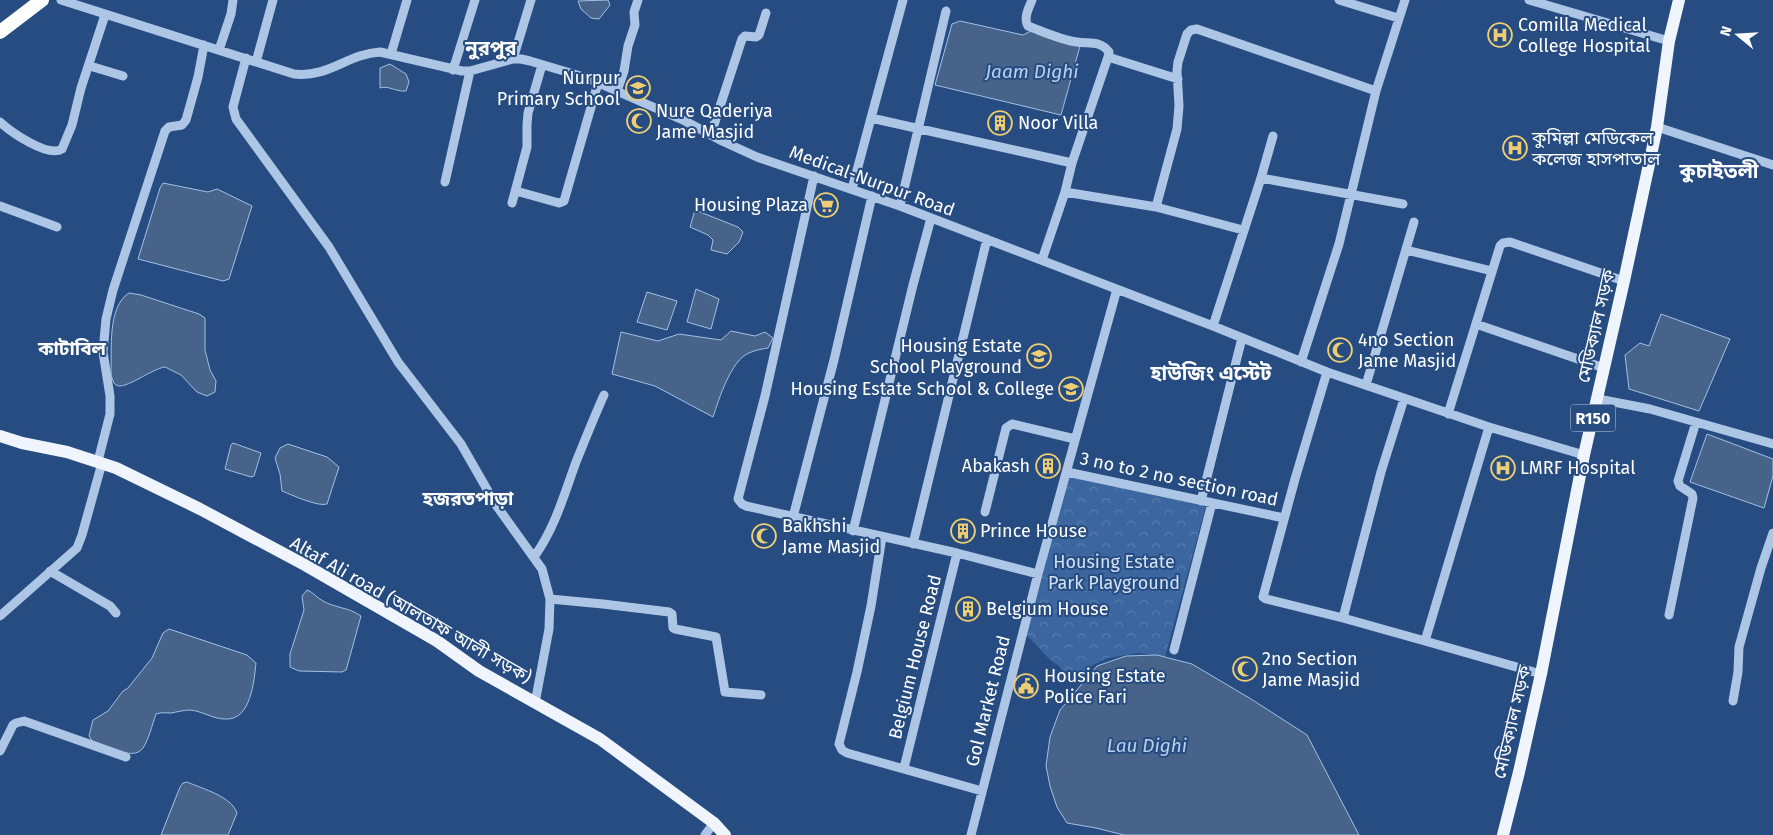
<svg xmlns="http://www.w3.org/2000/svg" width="1773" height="835" font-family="'Fira Sans','Noto Sans Bengali',sans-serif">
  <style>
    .forest { fill: url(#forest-crowns) }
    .water { fill: #476389; stroke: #a2c1e7 }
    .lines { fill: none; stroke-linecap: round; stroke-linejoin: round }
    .minor { stroke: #aec6e6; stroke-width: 9 }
    .major { stroke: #eff4fd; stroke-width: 12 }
    .highway { stroke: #fff; stroke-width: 14 }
    .labels { text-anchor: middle; stroke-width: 4; stroke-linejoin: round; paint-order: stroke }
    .shield { fill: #264c81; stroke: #bec9d9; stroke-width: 1 }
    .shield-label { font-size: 16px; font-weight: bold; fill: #fff }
    .poi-label { font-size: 18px; fill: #fff; stroke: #264c81; text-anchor: start }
    .street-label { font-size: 18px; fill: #fff; stroke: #264c81 }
    .park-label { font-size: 18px; fill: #d1e1f5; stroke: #264c81 }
    .water-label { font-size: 19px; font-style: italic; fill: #b9d0ee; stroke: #264c81 }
    .neighbourhood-label { font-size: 19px; font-weight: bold; fill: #fff; stroke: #264c81 }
    .quarter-label { font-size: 20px; font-weight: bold; fill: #fff; stroke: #264c81 }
  </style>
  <defs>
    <pattern id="forest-crowns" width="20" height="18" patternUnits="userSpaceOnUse" patternTransform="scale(1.25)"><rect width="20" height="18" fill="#3b669f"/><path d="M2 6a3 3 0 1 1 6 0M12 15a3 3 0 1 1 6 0" fill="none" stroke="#587dad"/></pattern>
  </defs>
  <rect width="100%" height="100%" fill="#264c81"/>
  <path class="forest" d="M1069,475L1206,506L1165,657L1139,653L1108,658L1093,665L1081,677L1068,680L1059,666L1050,660L1026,634Z"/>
  <path class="water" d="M608,0L610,5L599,19L591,18L581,9L578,1Z
    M960,21L1023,35L1031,31L1080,46L1061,115L935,85L952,24Z
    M390,64L406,74L409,82L406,91C396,92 388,85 380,88V68Z
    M163,183L208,192L217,189L252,206L229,279L223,281L138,259L160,188Z
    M695,210L738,227L743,232L739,242L727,254L711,250L713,240L708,235L690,227Z
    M696,289L719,299L711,329L687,322Z
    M647,292L677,301L667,330L637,322Z
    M129,293L141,295L199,314L205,318V350L210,370L216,381L215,392L207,396L197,392L181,375L165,367C153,368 124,391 116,385C113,383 112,378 111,374C112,350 107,307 129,293Z
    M1661,314L1730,339L1699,411L1629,389L1625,355L1640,343L1649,346Z
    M731,331L755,336L765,332L773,338L768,348C762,349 755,350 749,353C731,360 719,399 713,417L655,386L612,374L621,332L658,341L679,334L721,340Z
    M1707,434L1773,459V476L1764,508L1690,482Z
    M233,443L261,453L254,476L251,477L225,469L231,445Z
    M288,444L327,457L339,467L327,504C318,507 292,495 282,491L280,474L275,458L280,448Z
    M307,590C313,592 317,598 323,601C335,608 348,607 361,616L347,667L346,670L342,672L299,671L290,667V654L304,610L302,596Z
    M169,629L247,655L256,663C254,681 251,721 225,719C213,719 202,711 190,710C184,710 177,712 171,713C165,713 162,712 156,714C152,725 149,739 143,748C133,762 104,745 92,741L89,736L93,720L108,711L123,691L128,688L152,658L163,633Z
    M1157,655L1192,664L1251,699L1307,735L1359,835H1124L1096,828L1067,823L1057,807L1050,786L1046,766L1050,737L1060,710L1097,666L1126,656Z
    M187,782C203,789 231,796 237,813L228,835H161L180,787L183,783Z"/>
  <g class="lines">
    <path class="minor" d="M61,0L294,74C329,78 347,54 380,52L462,71H470L513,59H521L530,61L587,78L685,121L722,141L757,157L900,206L1213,326L1327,372L1489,427L1584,455
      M1032,0C1029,8 1023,18 1028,26C1044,32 1061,40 1077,42C1089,44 1100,40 1109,52L1108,57
      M1339,0L1398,18
      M1529,0L1669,41
      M219,50L231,14L233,0
      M391,54L407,0
      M246,58L233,107L236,119L329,247L398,362L461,444L496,505L542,569L550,599L549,629L535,703
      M513,59L531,0
      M256,62L273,0
      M90,66L123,76
      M453,70L475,0
      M617,91L624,71L628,46L635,25L634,12L638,0
      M871,118L903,0
      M0,122C11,132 48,158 62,149L72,125L81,88L105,15
      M1657,127L1773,165
      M711,134L742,39L745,36L756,37L759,35L766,13
      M1072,163L1108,57L1178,79
      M814,176L765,396L738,499L742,504L746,506L957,553L1038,574
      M1261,178L1403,204
      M445,182L470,71
      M852,189L871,118L1072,163L1065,192L1042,260
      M516,191L559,203L564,201L598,83
      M1065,192L1156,207L1243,230
      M512,203L527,147V125L528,113L542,65
      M0,206L57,227
      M900,206L946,11
      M1156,207L1177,129L1179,106L1177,71L1178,62L1187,34L1191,30L1197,29L1376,91
      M1406,250L1492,271
      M1476,324L1604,368
      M1213,326L1261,178L1273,136
      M1301,362L1339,244L1376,91L1405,0
      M1327,372L1295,479L1263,597L1266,599L1343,618
      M1366,385L1414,222
      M1404,399L1381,472L1343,618L1425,641
      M1598,399L1650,409L1773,444
      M1448,414L1500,246L1503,243L1510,242L1624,281
      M1489,427L1425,641L1541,674
      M98,461L110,414V396L103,352L106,319L113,290L165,131L169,127L182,125L186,120L198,77L204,45
      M1067,472L1284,518
      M1201,501L1242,338
      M985,512L1006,428L1012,424L1075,439
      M793,517L834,360L872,196
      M853,531L913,285L931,218
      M882,537L871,606L857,672L839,744L842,750L847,753L982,791
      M913,544L987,239
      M534,557C555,528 564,495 576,462C585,440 594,417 604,395
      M50,571L110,606L116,613
      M550,599L603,604L669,612L672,614L673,628L675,629L716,637L725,692L761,695
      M1669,615L1693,498L1692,494L1680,486L1678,481L1696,422
      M0,616L77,548L82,535L102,463
      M1174,650L1212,503
      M1733,701L1738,672L1739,647L1761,568L1773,533
      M0,751L13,725L16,723L24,721L126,757
      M904,768L957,553
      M705,835L714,823
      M971,835L1038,574L1117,289"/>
    <path class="major" d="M0,436L22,443L67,452L116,468L200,509L305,565L437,641L479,671L600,739L714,823L725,835
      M1503,835L1519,772L1541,674L1584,455L1624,281L1657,127L1669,41L1679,0"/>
    <path class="highway" d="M0,32L42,0"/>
  </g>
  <defs>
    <g id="hospital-ring" transform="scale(1.25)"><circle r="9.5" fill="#264c81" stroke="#efce73" stroke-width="1.5"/><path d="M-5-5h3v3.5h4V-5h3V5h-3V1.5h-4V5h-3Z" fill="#efce73"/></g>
    <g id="school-ring" transform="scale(1.25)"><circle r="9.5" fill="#264c81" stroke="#efce73" stroke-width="1.5"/><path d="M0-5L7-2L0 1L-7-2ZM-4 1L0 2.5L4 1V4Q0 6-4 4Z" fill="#efce73"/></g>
    <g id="mosque-ring" transform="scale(1.25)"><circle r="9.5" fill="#264c81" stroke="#efce73" stroke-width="1.5"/><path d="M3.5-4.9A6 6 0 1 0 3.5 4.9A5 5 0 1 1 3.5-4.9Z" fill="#efce73"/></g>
    <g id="building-ring" transform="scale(1.25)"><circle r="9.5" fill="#264c81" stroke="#efce73" stroke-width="1.5"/><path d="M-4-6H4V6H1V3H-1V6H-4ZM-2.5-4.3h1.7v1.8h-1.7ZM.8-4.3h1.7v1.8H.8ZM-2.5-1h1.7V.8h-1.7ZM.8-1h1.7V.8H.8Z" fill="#efce73"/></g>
    <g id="supermarket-ring" transform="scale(1.25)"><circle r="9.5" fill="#264c81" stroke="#efce73" stroke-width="1.5"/><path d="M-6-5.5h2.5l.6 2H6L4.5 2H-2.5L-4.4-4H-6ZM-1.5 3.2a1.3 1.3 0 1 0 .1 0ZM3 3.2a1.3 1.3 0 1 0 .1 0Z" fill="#efce73"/></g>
    <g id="civic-ring" transform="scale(1.25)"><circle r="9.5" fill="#264c81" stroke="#efce73" stroke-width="1.5"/><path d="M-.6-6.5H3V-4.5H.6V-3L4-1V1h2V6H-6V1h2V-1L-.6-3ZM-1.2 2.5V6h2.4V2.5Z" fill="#efce73"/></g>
  </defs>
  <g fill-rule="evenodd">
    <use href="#hospital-ring" x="1500" y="35"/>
    <use href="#school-ring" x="638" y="88"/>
    <use href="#mosque-ring" x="639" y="121"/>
    <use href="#building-ring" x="1000" y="123"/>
    <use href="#hospital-ring" x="1515" y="148"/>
    <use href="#supermarket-ring" x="826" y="205"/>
    <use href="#mosque-ring" x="1340" y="350"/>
    <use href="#school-ring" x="1039" y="356"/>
    <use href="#school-ring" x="1071" y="389"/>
    <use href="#building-ring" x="1048" y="466"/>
    <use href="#hospital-ring" x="1503" y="468"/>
    <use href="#building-ring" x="963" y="531"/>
    <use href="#mosque-ring" x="764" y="536"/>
    <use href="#building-ring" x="968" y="609"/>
    <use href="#mosque-ring" x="1245" y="669"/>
    <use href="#civic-ring" x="1026" y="686"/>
  </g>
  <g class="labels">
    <rect class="shield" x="1570.5" y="404.5" width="45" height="27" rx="4"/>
    <g class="shield-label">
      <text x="1593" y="424">R150</text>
    </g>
    <g class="poi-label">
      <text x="1518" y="31">Comilla Medical<tspan x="1518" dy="21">College Hospital</tspan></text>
      <text x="620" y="84" text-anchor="end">Nurpur<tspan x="620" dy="21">Primary School</tspan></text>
      <text x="656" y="117">Nure Qaderiya<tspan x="656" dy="21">Jame Masjid</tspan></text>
      <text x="1018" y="129">Noor Villa</text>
      <text x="1532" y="144">কুমিল্লা মেডিকেল<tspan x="1532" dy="21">কলেজ হাসপাতাল</tspan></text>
      <text x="808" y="211" text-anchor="end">Housing Plaza</text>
      <text x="1358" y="346">4no Section<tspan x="1358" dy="21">Jame Masjid</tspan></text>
      <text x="1022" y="352" text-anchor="end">Housing Estate<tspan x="1022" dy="21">School Playground</tspan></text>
      <text x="1054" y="395" text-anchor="end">Housing Estate School &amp; College</text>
      <text x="1030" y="472" text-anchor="end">Abakash</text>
      <text x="1520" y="474">LMRF Hospital</text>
      <text x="782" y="532">Bakhshi<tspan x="782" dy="21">Jame Masjid</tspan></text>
      <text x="980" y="537">Prince House</text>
      <text x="986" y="615">Belgium House</text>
      <text x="1262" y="665">2no Section<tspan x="1262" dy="21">Jame Masjid</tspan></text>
      <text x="1044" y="682">Housing Estate<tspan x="1044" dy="21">Police Fari</tspan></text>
    </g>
    <g class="street-label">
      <text transform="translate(872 181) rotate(20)" y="6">Medical-Nurpur Road</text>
      <text transform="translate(1596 326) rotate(-77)" y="6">মেডিক্যাল সড়ক</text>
      <text transform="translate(1179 479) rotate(12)" y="6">3 no to 2 no section road</text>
      <text transform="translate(411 610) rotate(30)" y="6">Altaf Ali road (আলতাফ আলী সড়ক)</text>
      <text transform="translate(915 657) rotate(-76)" y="6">Belgium House Road</text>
      <text transform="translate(988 701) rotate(-76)" y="6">Gol Market Road</text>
      <text transform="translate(1512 722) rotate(-77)" y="6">মেডিক্যাল সড়ক</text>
    </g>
    <g class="park-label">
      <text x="1114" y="568">Housing Estate<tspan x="1114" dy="21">Park Playground</tspan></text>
    </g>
    <g class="water-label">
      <text x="1032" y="78">Jaam Dighi</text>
      <text x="1147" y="752">Lau Dighi</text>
    </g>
    <g class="neighbourhood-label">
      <text x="72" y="355">কাটাবিল</text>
      <text x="468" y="505">হজরতপাড়া</text>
    </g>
    <g class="quarter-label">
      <text x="491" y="55">নুরপুর</text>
      <text x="1719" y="178">কুচাইতলী</text>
      <text x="1211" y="380">হাউজিং এস্টেট</text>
    </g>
  </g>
  <g transform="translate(1738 35) rotate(288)" stroke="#264c81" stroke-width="4" paint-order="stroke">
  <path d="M0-4L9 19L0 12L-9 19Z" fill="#ffffff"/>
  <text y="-8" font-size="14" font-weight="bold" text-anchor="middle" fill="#ffffff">N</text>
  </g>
</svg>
